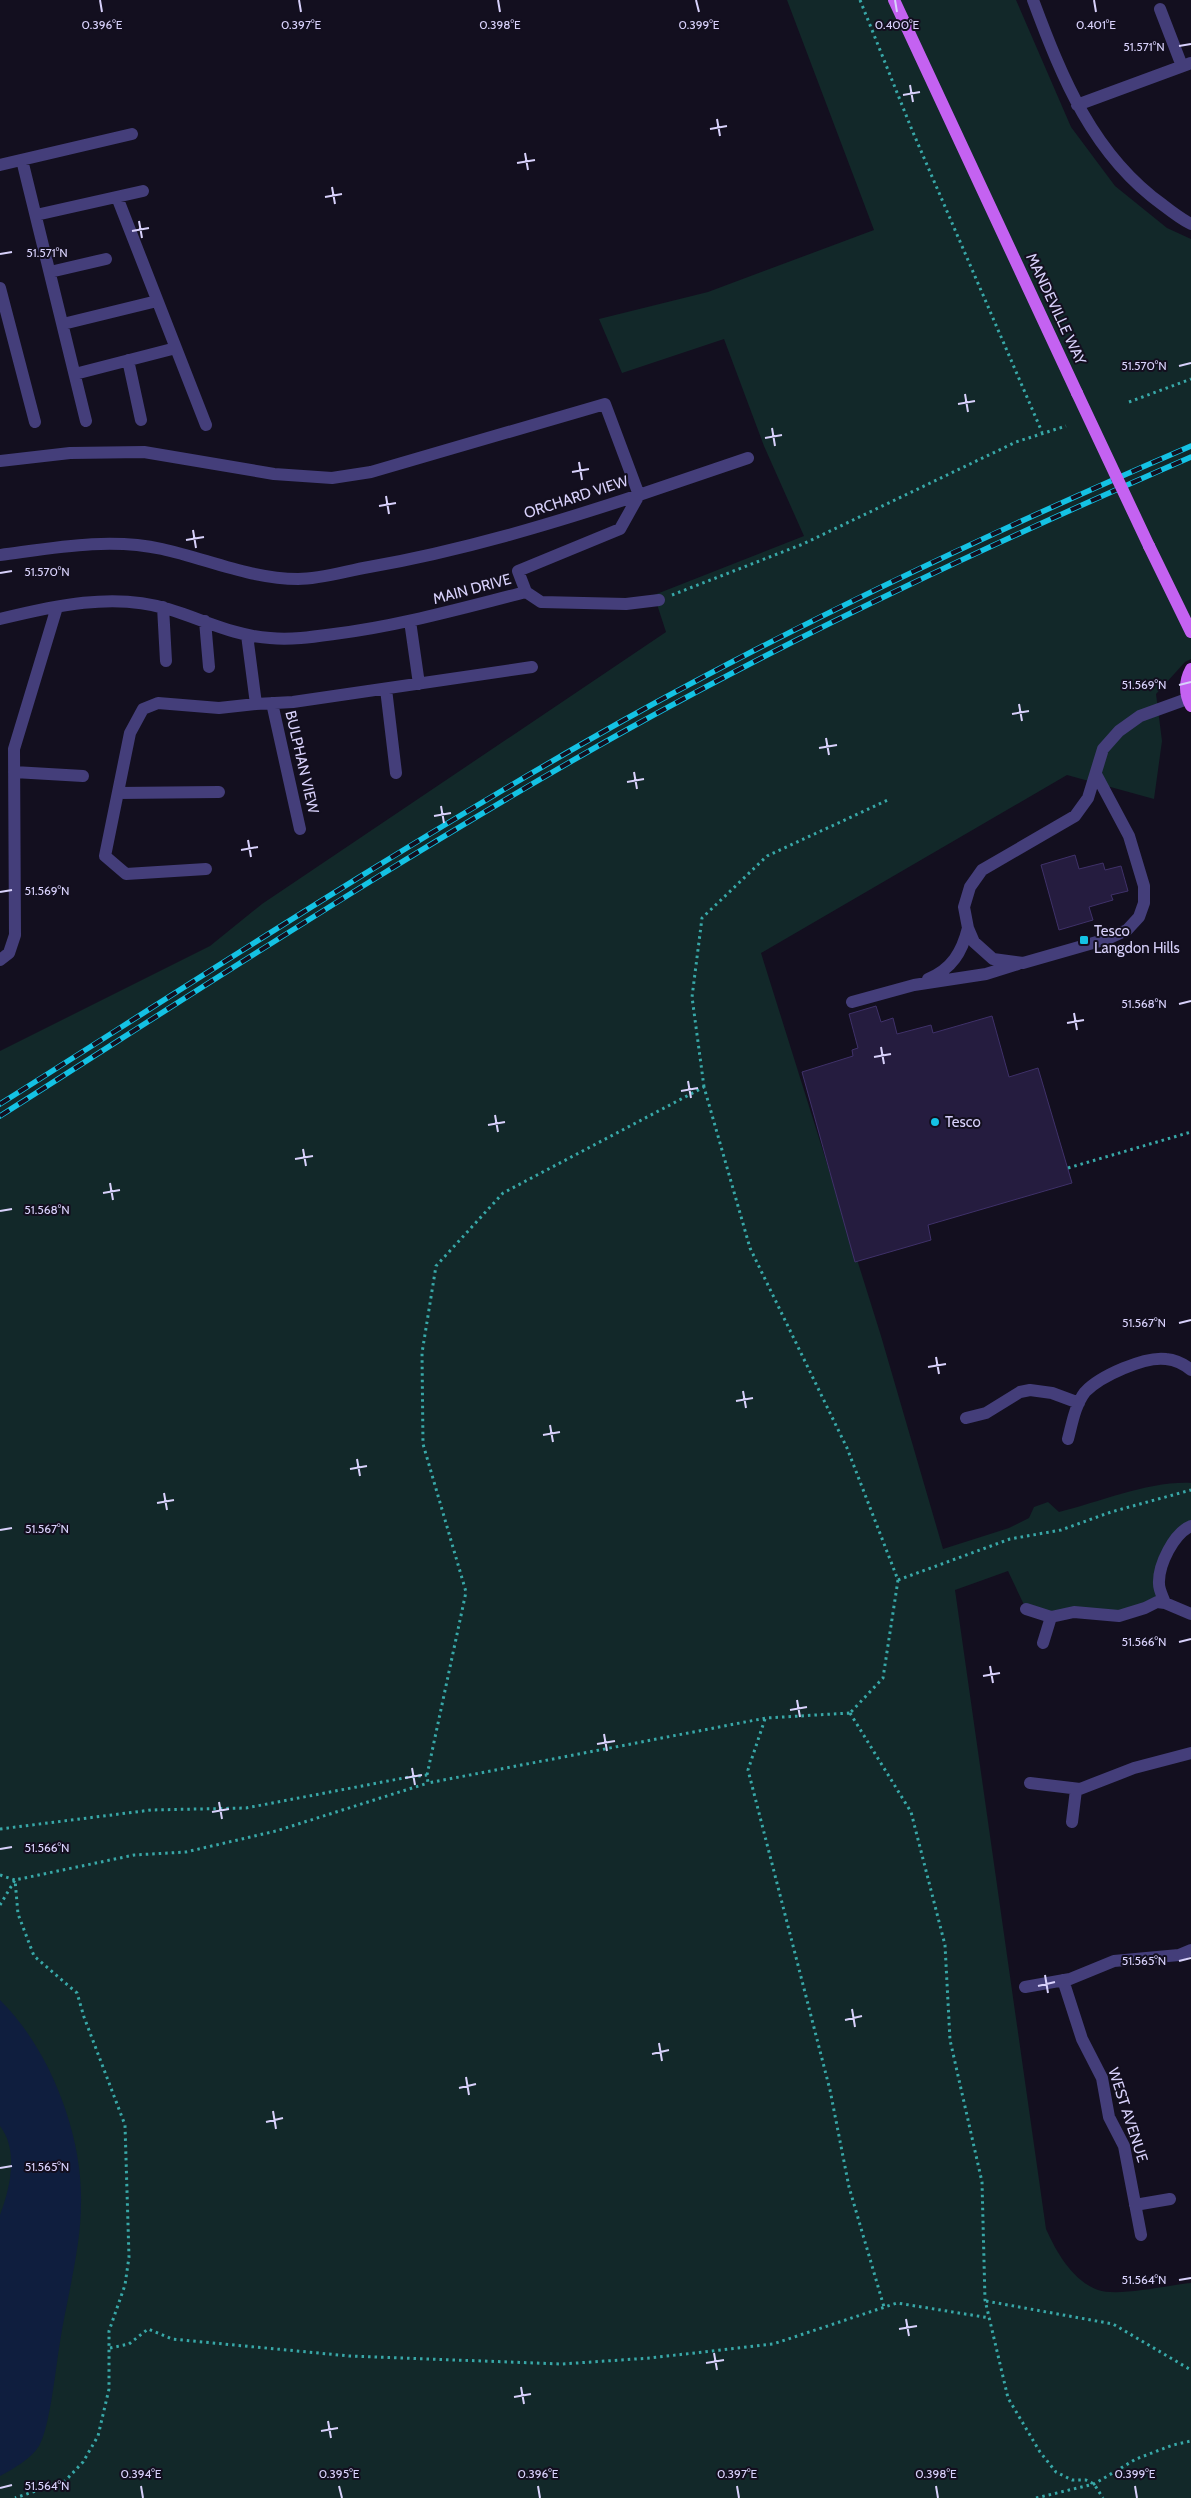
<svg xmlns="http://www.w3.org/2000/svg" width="1191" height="2498" font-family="Cabin,sans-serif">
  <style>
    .green { fill: #122829 }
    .water { fill: #0f1e3e }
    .building { fill: #251c3f; stroke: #3f3169 }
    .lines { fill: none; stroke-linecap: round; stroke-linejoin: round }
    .path { stroke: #38a8a8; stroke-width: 3; stroke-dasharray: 2.5 4; stroke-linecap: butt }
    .minor { stroke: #443e7a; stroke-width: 12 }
    .major { stroke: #c462f1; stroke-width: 12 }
    .rail-casing { stroke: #14c2e4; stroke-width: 5.5 }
    .rail { stroke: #130f1f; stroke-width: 4; stroke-dasharray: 11; stroke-linecap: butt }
    .major-bridge { stroke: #c462f1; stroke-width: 12 }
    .ticks { fill: none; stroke: #d8d1fb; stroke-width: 2 }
    .poi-dot { fill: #14c2e4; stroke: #130f1f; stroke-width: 2 }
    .labels { text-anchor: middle; stroke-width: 4; stroke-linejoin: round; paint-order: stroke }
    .street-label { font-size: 15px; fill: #d8d1fb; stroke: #130f1f }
    .poi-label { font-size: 15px; fill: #d8d1fb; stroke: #130f1f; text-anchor: start }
    .ticks-label { font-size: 12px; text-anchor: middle; fill: #d8d1fb; stroke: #130f1f; stroke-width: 4; stroke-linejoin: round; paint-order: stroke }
  </style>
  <rect width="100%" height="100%" fill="#130f1f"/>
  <path class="green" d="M787,0H1016L1071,127L1115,186L1167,228L1191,239V659L1185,662L1156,694L1162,741L1154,799L1067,775L761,953L881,1336L943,1549L1009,1528L1029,1518L1034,1507L1048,1502L1059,1512C1100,1502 1149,1481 1191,1483V1526L1160,1571L1165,1603L1145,1608L1051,1617L1026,1609L1008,1571L955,1590L1046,2229C1057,2253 1072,2280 1098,2290C1118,2297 1169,2285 1191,2283V2498H0V1051L210,946L262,904L666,632L654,595L804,536L764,446L724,339L622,373L599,319L708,292L874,230Z"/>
  <path class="water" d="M0,2000C49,2048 83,2134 81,2203C81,2248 67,2297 60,2342C56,2365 50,2428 39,2446C31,2459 13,2469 0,2476V2215C10,2189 19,2150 0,2126Z"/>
  <path class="building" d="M1075,855L1079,869L1103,863L1105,870L1121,866L1128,891L1111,895L1113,900L1089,907L1093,920L1059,930L1041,865Z
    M876,1006L881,1022L893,1018L897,1034L931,1025L933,1033L992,1016L1009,1077L1038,1068L1072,1183L928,1225L931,1240L855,1262L802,1072L853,1056L852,1050L858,1048L849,1014Z"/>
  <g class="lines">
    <path class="path" d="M860,0L912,130L1042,432
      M1129,402L1191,379
      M672,595L803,544L1016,442L1066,426
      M704,1087L692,997L702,918L767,856L890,799
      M1068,1168L1191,1132
      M898,1580L1010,1539L1061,1530L1111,1512L1191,1490
      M850,1713L911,1812L945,1945L950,2040L982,2182L985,2300L1008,2398L1040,2452L1056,2472L1072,2480H1086L1094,2484L1103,2498
      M765,1719L748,1770L830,2090L849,2187L884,2307
      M427,1775L466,1592L423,1444L422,1353L436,1266L503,1193L704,1087L750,1248L847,1448L898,1580L883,1678L850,1713
      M0,1829L151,1810L246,1808L409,1777L427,1775L428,1783L766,1718L850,1713
      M0,1875L15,1880L18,1914L34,1956L77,1993L84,2017L125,2125L129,2257L125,2285L109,2331V2389L98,2436L83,2462L65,2481L15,2498
      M0,1905L15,1880L134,1855L186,1852L276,1831L428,1783
      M986,2301L1113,2324L1191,2370
      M110,2348L129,2344L148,2329L172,2339L349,2356L562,2364L650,2358L773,2344L897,2303L990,2318
      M1036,2498L1094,2484L1136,2459L1173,2445L1191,2441"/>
    <path class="minor" d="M1033,0C1062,78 1093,155 1163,205C1172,212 1181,219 1191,224
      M1160,9L1182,66
      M1077,105L1191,63
      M22,160L86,421
      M0,165L132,134
      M117,197L206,425
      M36,215L143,191
      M50,272L106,259
      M0,288L35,422
      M63,324L157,301
      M128,360L141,420
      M75,374L176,348
      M0,461L70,453L144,452L274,474L332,478L371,472L605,404L639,495C551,524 461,551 369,567C346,571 321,579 298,579C251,579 207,559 162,549C109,537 53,548 0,555
      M526,592L518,571L620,529L639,495L748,458
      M526,592L541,602L626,604L659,600
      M163,607L166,661
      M0,619C53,606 114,592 168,609C202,619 234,636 270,638C291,640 312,637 334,634C399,626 462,608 526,592
      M205,621L209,667
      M410,621L419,684
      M386,689L396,773
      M272,703L300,829
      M256,704L293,702L532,667
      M14,772L83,776
      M1097,776L1129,836L1144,886V903L1139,917L1127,930L1107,939L1023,963L993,959L974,942L968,928L964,907L970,887L982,870L1075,816L1088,798L1103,749L1119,731L1140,716L1187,699
      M118,793L219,792
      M206,869L126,874L105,856L130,733L143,709L158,703L219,708L256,704L247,635
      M0,960L9,953L15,935L14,749L57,607
      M928,979C952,969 962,952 968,928
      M852,1002L914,985L986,974L1018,964
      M966,1418L986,1413L1020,1392L1030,1390L1052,1393L1079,1403
      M1068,1439C1072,1424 1075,1405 1085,1392C1100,1376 1145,1356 1166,1359C1176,1360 1184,1364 1191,1370
      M1191,1526C1174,1533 1158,1565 1159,1584C1159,1590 1163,1597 1165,1603L1191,1614
      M1026,1609L1051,1617
      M1043,1643L1051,1617L1074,1612L1119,1616L1145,1608L1157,1602L1165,1603
      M1030,1783L1080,1789L1134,1768L1191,1753
      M1072,1822L1076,1790
      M1063,1980L1082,2039L1102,2078L1109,2117L1124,2146L1141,2235
      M1025,1987L1070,1979L1114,1961L1179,1955L1191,1950
      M1135,2205L1170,2199"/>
    <path class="major" d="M894,0L1077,393
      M1149,546L1191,632
      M1191,669C1184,682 1184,693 1191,706"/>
    <g class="rail-casing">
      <path id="rail" d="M0,1104C206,974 411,840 624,720C808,618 998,529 1191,446
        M0,1116C208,984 415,848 630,728C812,627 1000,540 1191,457"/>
    </g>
    <use href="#rail" class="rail"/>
    <path class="major-bridge" d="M1077,393L1149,546"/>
  </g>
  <path class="ticks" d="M100,0L102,12M299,0L301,12M498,0L500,12M696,0L699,12M895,0L897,12M1094,0L1096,12M1179,46L1191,44M910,85L913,102M903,95L920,92M717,119L720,136M710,129L727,126M525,153L528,170M517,163L535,160M332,187L335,204M325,197L342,194M139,221L142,238M132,231L149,228M0,254L12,252M1179,366L1191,363M965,394L968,412M958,404L975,401M772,428L775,446M765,438L782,435M579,462L582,480M572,472L589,469M386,496L389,514M379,506L396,503M193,530L196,548M186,540L204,537M0,573L12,571M1179,685L1191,682M1019,704L1022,721M1012,714L1029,711M826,738L829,755M819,748L837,745M634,772L637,789M627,782L644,779M441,806L444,823M434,816L451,813M248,840L251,857M241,850L258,847M0,892L12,890M1179,1004L1191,1001M1074,1013L1077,1030M1067,1023L1084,1020M881,1047L884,1064M874,1057L891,1054M688,1081L691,1098M681,1091L698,1088M495,1115L498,1132M488,1125L505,1122M303,1149L306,1166M295,1159L313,1156M110,1183L113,1200M103,1193L120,1190M0,1211L12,1209M1179,1323L1191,1320M936,1357L939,1374M928,1367L946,1364M743,1391L746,1408M736,1401L753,1398M550,1425L553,1442M543,1435L560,1432M357,1459L360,1476M350,1469L367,1466M164,1493L167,1510M157,1503L174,1500M0,1530L12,1528M1179,1642L1191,1639M990,1666L993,1683M983,1676L1000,1673M797,1700L800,1717M790,1710L807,1707M604,1734L607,1751M597,1744L615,1741M412,1768L415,1785M405,1778L422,1775M219,1802L222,1819M212,1812L229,1809M0,1849L12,1847M1179,1961L1191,1958M1045,1975L1048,1993M1038,1986L1055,1982M852,2009L855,2027M845,2020L862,2016M659,2043L662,2061M652,2054L669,2050M466,2077L469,2095M459,2088L476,2084M273,2111L276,2129M266,2122L283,2118M0,2168L12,2166M1179,2280L1191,2278M906,2319L909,2336M899,2329L917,2326M714,2353L717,2370M706,2363L724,2360M521,2387L524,2404M514,2397L531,2394M328,2421L331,2438M321,2431L338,2428M141,2486L143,2498M339,2486L342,2498M538,2486L540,2498M737,2486L739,2498M936,2486L938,2498M1135,2486L1137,2498M0,2488L12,2485"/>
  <g class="poi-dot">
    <rect x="1079" y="935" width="10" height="10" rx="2.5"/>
    <circle cx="935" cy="1122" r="5"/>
  </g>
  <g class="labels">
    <g class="street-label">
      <text transform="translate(1056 309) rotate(65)" y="5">MANDEVILLE WAY</text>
      <text transform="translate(576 497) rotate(-18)" y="5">ORCHARD VIEW</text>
      <text transform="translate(472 589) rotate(-15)" y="5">MAIN DRIVE</text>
      <text transform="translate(302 762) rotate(77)" y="5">BULPHAN VIEW</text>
      <text transform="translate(1128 2115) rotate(72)" y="5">WEST AVENUE</text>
    </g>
    <g class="poi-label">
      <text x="1094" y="936">Tesco<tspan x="1094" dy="17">Langdon Hills</tspan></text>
      <text x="945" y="1127">Tesco</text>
    </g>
  </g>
  <g class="ticks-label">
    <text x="102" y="29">0.396°E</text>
    <text x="301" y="29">0.397°E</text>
    <text x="500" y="29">0.398°E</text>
    <text x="699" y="29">0.399°E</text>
    <text x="897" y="29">0.400°E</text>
    <text x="1096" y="29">0.401°E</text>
    <text x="1144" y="51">51.571°N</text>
    <text x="47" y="257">51.571°N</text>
    <text x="1144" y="370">51.570°N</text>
    <text x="47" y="576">51.570°N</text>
    <text x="1144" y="689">51.569°N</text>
    <text x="47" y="895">51.569°N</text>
    <text x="1144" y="1008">51.568°N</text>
    <text x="47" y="1214">51.568°N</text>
    <text x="1144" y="1327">51.567°N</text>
    <text x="47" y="1533">51.567°N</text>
    <text x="1144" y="1646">51.566°N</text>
    <text x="47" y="1852">51.566°N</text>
    <text x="1144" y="1965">51.565°N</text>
    <text x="47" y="2171">51.565°N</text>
    <text x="1144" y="2284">51.564°N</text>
    <text x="141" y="2478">0.394°E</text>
    <text x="339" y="2478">0.395°E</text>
    <text x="538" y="2478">0.396°E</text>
    <text x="737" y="2478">0.397°E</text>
    <text x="936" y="2478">0.398°E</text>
    <text x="1135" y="2478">0.399°E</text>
    <text x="47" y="2490">51.564°N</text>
  </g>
</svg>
